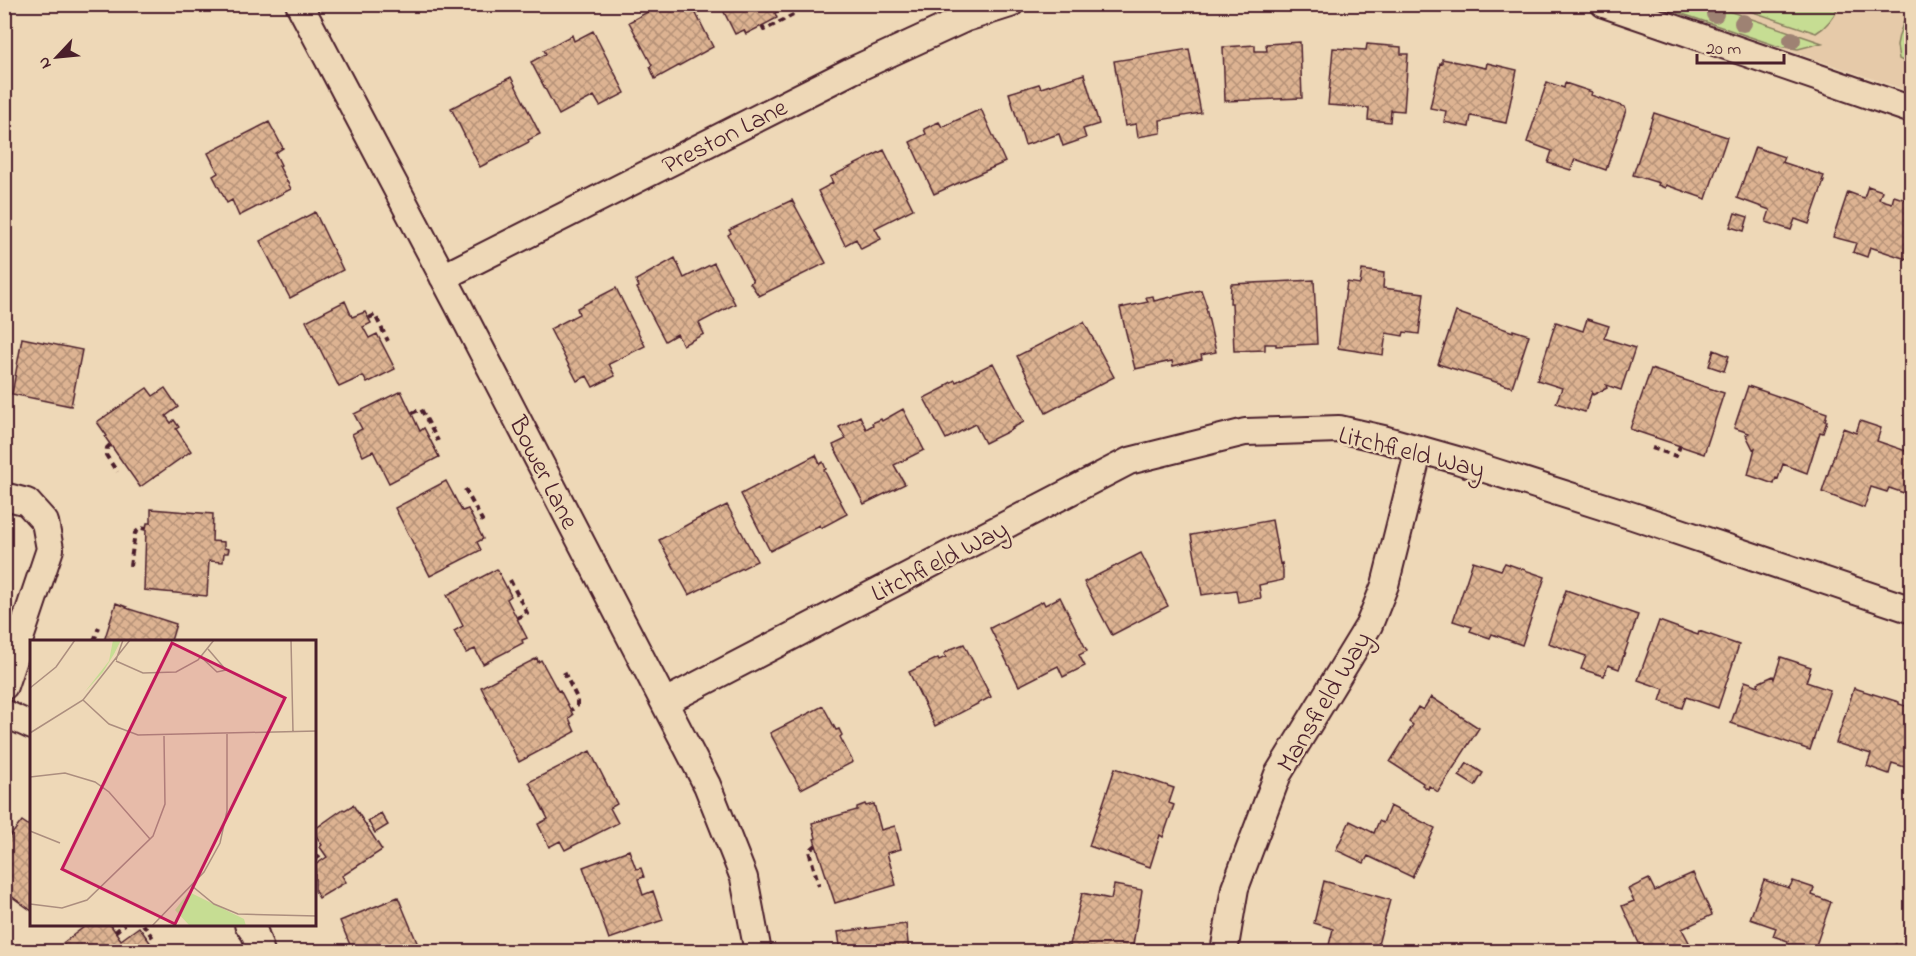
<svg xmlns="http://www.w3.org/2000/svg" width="1916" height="956" font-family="'Indie Flower',sans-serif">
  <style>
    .built { fill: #e6caa9 }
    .grass { fill: #c6dd93; stroke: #887e5f; stroke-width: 1.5 }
    .building { fill: url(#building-cross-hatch); stroke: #4a1f2b; stroke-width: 1.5 }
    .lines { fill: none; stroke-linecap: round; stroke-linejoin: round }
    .minor-casing { stroke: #4a1f2b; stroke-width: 30 }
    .path { stroke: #4a1f2b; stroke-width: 4; stroke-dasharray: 6 4.5; stroke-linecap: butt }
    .minor { stroke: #eed8b7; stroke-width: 26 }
    .tree { fill: #9e8273 }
    .labels { text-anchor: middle; stroke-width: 5; stroke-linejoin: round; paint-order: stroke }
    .street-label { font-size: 26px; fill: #4a1f2b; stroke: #eed8b7 }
    .inset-road { fill: none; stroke: #ac8e7f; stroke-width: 1.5 }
    .view { fill: #c2185b; fill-opacity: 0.15; stroke: #c2185b; stroke-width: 3 }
    .inset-edge { fill: none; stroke: #4a1f2b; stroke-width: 3 }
  </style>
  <defs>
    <pattern id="building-cross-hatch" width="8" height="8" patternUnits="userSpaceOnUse" patternTransform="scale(1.5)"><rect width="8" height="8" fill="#ddb392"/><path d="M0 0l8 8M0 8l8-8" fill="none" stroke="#b59177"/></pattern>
  </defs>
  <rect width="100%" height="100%" fill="#eed8b7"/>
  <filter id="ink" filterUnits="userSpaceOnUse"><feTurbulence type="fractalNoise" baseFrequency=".0167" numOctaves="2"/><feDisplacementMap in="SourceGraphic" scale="12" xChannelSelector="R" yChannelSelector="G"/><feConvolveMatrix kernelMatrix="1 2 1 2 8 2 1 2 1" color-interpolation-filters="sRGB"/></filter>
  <g filter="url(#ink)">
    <path class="built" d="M1656,5H1911V92L1777,46Z"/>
    <path class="grass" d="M1910,4L1912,5L1911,65L1899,59L1897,45L1899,35Z
      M1656,5H1711L1822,43L1798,49L1777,46Z
      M1732,5L1839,4V5C1834,17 1828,26 1816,33Z"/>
    <path class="building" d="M662,4H691L713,47L655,79L650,67L652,65L629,22Z
      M720,4H789L775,13L777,18L746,34L744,30L735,34Z
      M593,31L625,93L600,106L594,96L559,115L531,62L546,54L544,50L572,35L574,41Z
      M1300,42L1302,98L1225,101L1223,47L1255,45V51H1267L1266,44Z
      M1367,44L1401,47V54H1408L1404,111L1391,110L1390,122L1368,120L1369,108L1328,105L1333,48L1366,50Z
      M1189,49L1201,113L1160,120L1161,133L1138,137L1136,124L1125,126L1114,61Z
      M1442,59L1486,68L1487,63L1517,70L1506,123L1471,116L1469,127L1444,122L1446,111L1430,108L1440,63L1442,64Z
      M1084,74L1099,124L1083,129L1086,138L1063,146L1059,134L1025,145L1009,93L1039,84L1041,88Z
      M511,77L540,134L528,140L529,142L480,167L451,108Z
      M1547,82L1564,88L1565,83L1592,92L1591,95L1625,107L1626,110L1606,170L1575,159L1571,170L1548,163L1552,151L1527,142Z
      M981,109L1005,162L934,194L910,142L926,134L924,129L932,125L939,122L942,127Z
      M1654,113L1727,137L1706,199L1666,185L1665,188L1658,185L1659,183L1633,175Z
      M269,122L283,148L275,153L281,165L279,166L291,189L239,216L232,200L227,203L213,176L218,173L208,153Z
      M1755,147L1784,157L1782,162L1824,176L1822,181H1824L1809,224L1795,219L1791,230L1766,222L1770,210L1737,198Z
      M884,150L913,209L875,228L881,239L861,249L856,239L845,245L818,191L833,183L830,177Z
      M1868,186L1882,191L1879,199L1892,203L1894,196L1912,202V241L1906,259L1870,247L1867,257L1853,252L1856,243L1833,237L1848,192L1864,198Z
      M792,200L826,263L759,296L750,283L753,281L728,235L731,233L729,230Z
      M315,212L343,270L290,298L260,241Z
      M1735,213L1748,217L1744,231L1730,227Z
      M675,258L684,278L714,263L735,304L699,323L704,334L683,345L677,334L665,341L637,288L639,287L636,280Z
      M1362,270L1384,273L1383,288L1424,293L1419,334L1404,332L1403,336L1386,333L1383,355L1338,348L1347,282L1360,284Z
      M1314,280L1317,344L1276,346V344H1265V350L1234,351L1232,303H1230L1231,284Z
      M616,288L645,346L609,364L615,376L593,387L587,376L577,381L550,329L579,314L577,308Z
      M1201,290L1207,307L1206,308L1216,352L1201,355L1202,359L1173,366L1172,361L1135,369L1120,308L1148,302L1146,297L1153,296L1154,301Z
      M345,301L352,317L365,312L371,323L363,327L369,338L377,334L395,369L367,383L363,376L339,387L306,321Z
      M1456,312L1513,332V330L1529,335L1512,387L1438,364Z
      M1587,319L1609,326L1604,338L1635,348L1621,390L1606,385L1607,388L1593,395L1592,392L1585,412L1556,403L1562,388L1537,380L1556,322L1583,331Z
      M1084,322L1114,377L1046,413L1017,356Z
      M22,338L82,350L71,406L12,394Z
      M1714,350L1729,356L1724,371L1709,366Z
      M993,363L1024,422L1012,428L1013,429L985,443L975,424L946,439L924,398L946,387V385L955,380L956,382Z
      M1651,369L1724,393L1704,454L1630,429Z
      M1748,386L1827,413L1825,421H1827L1823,433L1820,432L1807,473L1783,464L1778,479L1776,478L1774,484L1748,475L1755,448L1753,449L1746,435L1749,433L1734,428Z
      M147,388L153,396L165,388L178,407L166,416L171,423L174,420L179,427L176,429L191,451L140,487L105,437L107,436L97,422Z
      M401,391L420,431L424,428L439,457L389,483L373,451L363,456L352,434L362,429L354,414Z
      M903,409L924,450L894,465L905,484L864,504L833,445L846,439L839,427L860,416L866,429L873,425L872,423L881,419L882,421Z
      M1860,421L1881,428L1877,441L1912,453V471L1904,493L1889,488L1887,492L1871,487L1864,508L1822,492L1843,428L1856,433Z
      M816,455L820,464L823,462L826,469L824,470L847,514L821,528L820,525L770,551L741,494Z
      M446,481L462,511L468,509L483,539L477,542L481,550L430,576L395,508Z
      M727,505L757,561L689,595L659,540L703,516V517Z
      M151,509L213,514L212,541L224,542V548L229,549L228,553H224L223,562L209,561L207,596L144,590L146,529L147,523H151Z
      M1272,520L1280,564L1282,563L1283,571V580L1259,585L1261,598L1238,602L1236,590L1202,595L1191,535Z
      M1141,553L1168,606L1112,635L1084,582Z
      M1473,561L1501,570L1505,563L1545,577L1522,645L1492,634L1490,638L1470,631L1472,627L1453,621Z
      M497,569L511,596L507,599L527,638L522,640L523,643L483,664L475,649L466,653L454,631L463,626L447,595Z
      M1566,590L1638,615L1619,669L1608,665L1604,676L1581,669L1586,656L1548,643Z
      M1060,597L1087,651L1079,655L1085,666L1063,677L1058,666L1019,686L990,628L1043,601L1045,605Z
      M116,603L127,607L126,608L176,624L171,641H104Z
      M1659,621L1698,635L1699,631L1739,645L1718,708L1686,697L1682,708L1660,701L1664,689L1638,680Z
      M964,644L991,697L935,726L909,672L938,658L939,660L946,657L944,654L951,649Z
      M1781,657L1811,667L1806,682L1830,690L1810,750L1731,723L1745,681L1759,686L1758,683L1773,676L1774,679Z
      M537,658L538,662L541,660L558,691L560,690L573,715L569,718L575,732L519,762L481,687Z
      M1854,688L1899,702V704L1912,708V757L1908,768L1892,763L1889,774L1867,766L1871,754L1836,743Z
      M1431,697L1479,728L1438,792L1429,786L1428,789L1422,785L1423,783L1390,762L1413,725L1409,722L1418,707L1423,710Z
      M823,706L836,730L839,729L842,735L840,737L853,762L801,789L770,733Z
      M590,751L617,804L610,808L618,823L565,850L560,841L549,847L538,824L548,819L529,782Z
      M1467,763L1483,773L1475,786L1459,776Z
      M1115,768L1174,788L1169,803L1174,805L1163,837L1160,835L1150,867L1089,846Z
      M865,804L866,806L874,804L881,830L895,826L901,849L887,853L896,885L835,903L814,839L816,838L812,823L857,810V807Z
      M353,805L382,850L342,876L346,882L319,898L315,891V865L327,857L320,847L322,845L315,834V829L343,809L345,810Z
      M1390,806L1435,828L1412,877L1368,856L1364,863L1336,850L1350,821L1374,833L1379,821L1383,823Z
      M381,813L388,825L375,833L368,821Z
      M22,821L32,828V911L4,891V844Z
      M629,850L636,869L641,868L644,877L638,879L643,895L653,891L663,920L609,939L583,867Z
      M1693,873L1712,915L1682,929L1692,948L1685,952H1643L1622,906L1634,901L1628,889L1649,879L1655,891L1666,885Z
      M1764,880L1789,888L1793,881L1814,888L1812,895L1831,902L1814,951L1796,952L1787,948L1788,941L1773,936L1776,928L1750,919Z
      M1324,881L1390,900L1376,952H1334L1335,946L1329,945L1333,929L1314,923Z
      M1114,885L1142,890L1132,951L1134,952H1071V949H1069L1082,893L1111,899Z
      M398,897L421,952H353L340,921Z
      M88,924H110L121,940L139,927L157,952H69L63,943Z
      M906,924L909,952H841L838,932Z
      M1904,943L1908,952H1886L1891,949L1889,947L1896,944L1897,946Z
      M1396,945L1411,949L1410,952H1394Z"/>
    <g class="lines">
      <g class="minor-casing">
        <path id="minor" d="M299,4L457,303L707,785L744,878L758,952
          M1604,4L1912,110
          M443,277L851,71L966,18L1010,4
          M4,496L27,502L45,522L50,549L4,686
          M665,702L1129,461L1245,432L1339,429L1383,439L1457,460L1633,516L1912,610
          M4,713L32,726
          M248,924L255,934L261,952
          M1224,952L1235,888L1278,774L1369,625L1385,585L1419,449"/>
      </g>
      <path class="path" d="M762,26L764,30L797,13
        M369,318L375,315L388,341
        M412,413L421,409L438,441
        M110,445L107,448L106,455L117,472
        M1652,448L1676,456L1680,446
        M465,489L482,520L475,523
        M130,566L135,533L141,528L146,529
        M510,580L527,613L517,618
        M94,641L99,627
        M564,672L577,698V706L571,710
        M816,845L809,851L819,886
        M315,859L324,854
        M143,924L153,938
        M115,932L125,924
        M337,950L338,952"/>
      <use href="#minor" class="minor"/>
    </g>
    <g class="tree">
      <circle cx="1715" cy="14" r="9"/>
      <circle cx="1743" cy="23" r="9"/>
      <circle cx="1792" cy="40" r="9"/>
    </g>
  </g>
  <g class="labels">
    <g class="street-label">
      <text transform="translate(724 135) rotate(-27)" y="9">Preston Lane</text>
      <text transform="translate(1412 451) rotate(14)" y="9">Litchfield Way</text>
      <text transform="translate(545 472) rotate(63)" y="9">Bower Lane</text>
      <text transform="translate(939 560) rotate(-27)" y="9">Litchfield Way</text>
      <text transform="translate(1323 701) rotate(-59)" y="9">Mansfield Way</text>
    </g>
  </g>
  <g transform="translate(30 640)">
    <rect width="286" height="286" fill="#eed8b7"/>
    <path d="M83,0H91L84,14L73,32L54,53L79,21ZM159,252L214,279L216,286L159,285L145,270Z" fill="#c6dd93"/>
    <path class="inset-road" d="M261,0L263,92M171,17L187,32L196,30L178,9M86,20L93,0M86,21L113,33L146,32L168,20L184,0M0,48L26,27L45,0M53,60L79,84L108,95L287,91M0,93L53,60L100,0M0,137L35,133L65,142L79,152L120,199M0,191L30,203M162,246L184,264L208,274L287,276M0,264L32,268L57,260L123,196L135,164L134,96M122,286L174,232L190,203L197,171V94"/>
    <path class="view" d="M142,3L255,58L145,284L32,229Z"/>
    <rect width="286" height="286" class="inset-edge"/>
  </g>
  <rect width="1916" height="956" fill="none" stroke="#eed8b7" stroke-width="24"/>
  <rect x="12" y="12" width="1892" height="932" fill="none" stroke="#4a1f2b" stroke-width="2" filter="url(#ink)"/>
  <g transform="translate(57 57) rotate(244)" stroke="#eed8b7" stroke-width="4.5" paint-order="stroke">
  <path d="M0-4.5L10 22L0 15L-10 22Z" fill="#4a1f2b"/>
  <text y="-9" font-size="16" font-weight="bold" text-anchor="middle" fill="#4a1f2b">N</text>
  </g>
  <path d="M1697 54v9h87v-9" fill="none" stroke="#4a1f2b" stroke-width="3"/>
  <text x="1706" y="54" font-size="18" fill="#4a1f2b" stroke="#eed8b7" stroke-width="4.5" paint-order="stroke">20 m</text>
</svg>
